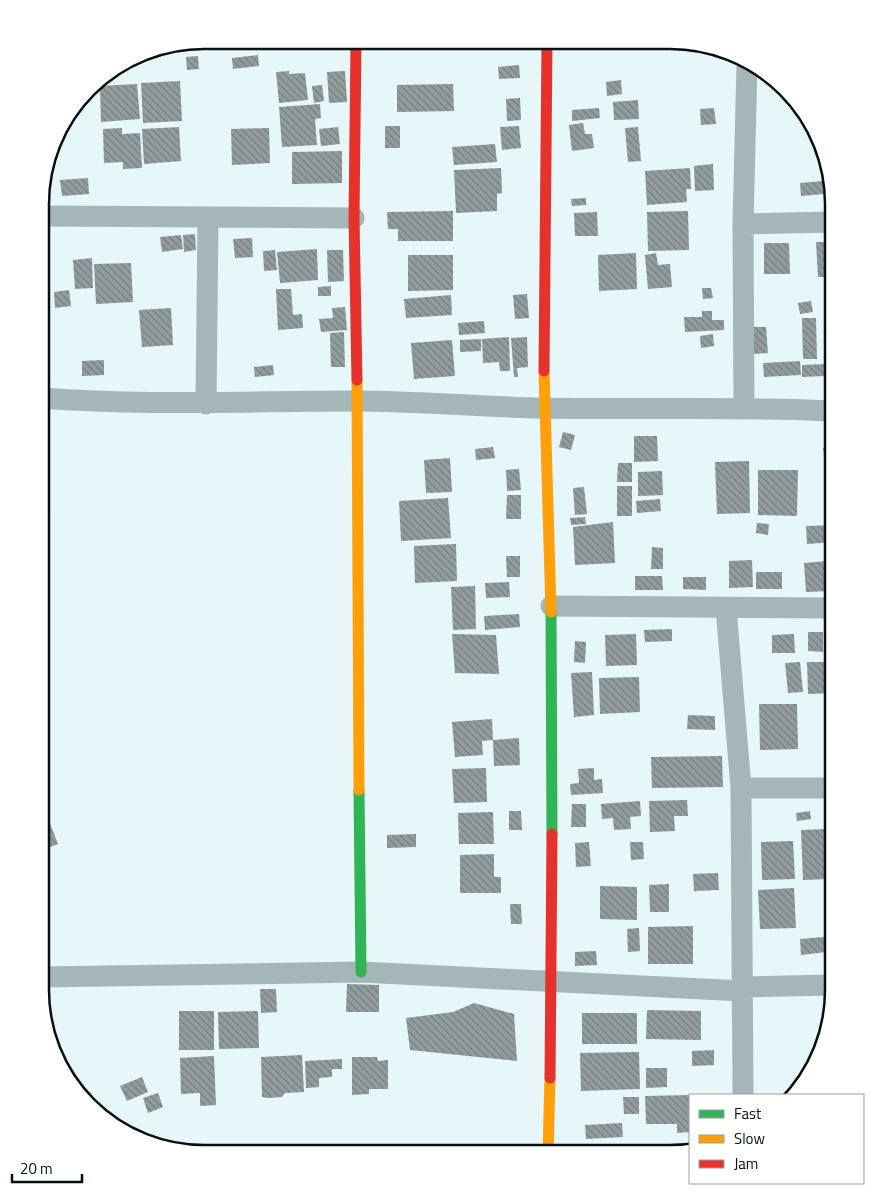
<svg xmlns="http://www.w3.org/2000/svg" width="874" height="1194" font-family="'Titillium Web',sans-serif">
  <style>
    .building { fill: url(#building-back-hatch) }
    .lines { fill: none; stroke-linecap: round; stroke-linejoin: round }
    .street { stroke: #a4b6b8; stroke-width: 21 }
    .fast { stroke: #30b455; stroke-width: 11 }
    .slow { stroke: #ff9f0a; stroke-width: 11 }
    .jam { stroke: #e5322d; stroke-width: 11 }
    .rim { fill: none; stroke: #061011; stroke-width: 2.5 }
  </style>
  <defs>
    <pattern id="building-back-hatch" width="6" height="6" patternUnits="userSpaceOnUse" patternTransform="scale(1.25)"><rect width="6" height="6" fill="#919c9d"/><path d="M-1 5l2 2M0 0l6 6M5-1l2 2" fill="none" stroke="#747e7f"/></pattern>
  </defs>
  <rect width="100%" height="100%" fill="#e7f6f8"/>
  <path class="building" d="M258,55L259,66L233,69L232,58Z
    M198,56L199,69L187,70L186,57Z
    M519,65L520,78L499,79L498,67Z
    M289,71V74L305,73L308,100L279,103L276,72Z
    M345,71L347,102L329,103L327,72Z
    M621,80L622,94L607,96L606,82Z
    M180,81L182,121L143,123L141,83Z
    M137,84L140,119L101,122L100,86Z
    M453,84L454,111L397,112V85Z
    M322,85L324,101L314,103L312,86Z
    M520,98L521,120L507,121L506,99Z
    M638,100L639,119L614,120L613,102Z
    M320,104L321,118L315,119L317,145L282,147L279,107Z
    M599,108L600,118L572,121V110Z
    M714,108L716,124L701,125L700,109Z
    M583,123L585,134H592L594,148L572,151L569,125Z
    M385,126H400V148H385Z
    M519,126L521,148L502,150L500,127Z
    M179,127L181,161L144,164L142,129Z
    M338,127L340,144L321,146L319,129Z
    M638,127L641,161L628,162L625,128Z
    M122,128V134L140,133L142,168L123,169V162L104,163L103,129Z
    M269,128L270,163L232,165L231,129Z
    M495,144L497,162L454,165L452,147Z
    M342,151V183L292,184V152Z
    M713,164L714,190L695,191L694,166Z
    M501,168L502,193L497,194V211L456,213L454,170Z
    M690,168L691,189H686L687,202L647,205L645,171Z
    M88,178L89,194L62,196L60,180Z
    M823,181L824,194L801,196L800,183Z
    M586,198V205L572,206L571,199Z
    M453,211V241H398V229H388L387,212Z
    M688,211L689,250L648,251L647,212Z
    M597,212L598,236H575L574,213Z
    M195,234L196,250L184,252L183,235Z
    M181,235L183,249L162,252L160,237Z
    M252,238L253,257L235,258L233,239Z
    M816,242H834V277H818Z
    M764,243H789L790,274H764Z
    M317,249L318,280L280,283L277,252Z
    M275,250L277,270L264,271L263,251Z
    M327,250H343L344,281L328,282Z
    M636,253L637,289L599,291L598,255Z
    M656,253L658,265L670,264L672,287L648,289L645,255Z
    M408,255H453V290L408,291Z
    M92,258L93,288L75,289L73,260Z
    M131,263L133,302L96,304L94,264Z
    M331,286V296H318V287Z
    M702,288H711L713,298L703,299Z
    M276,289H291L293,315L302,314L303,328L278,330Z
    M69,290L71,306L55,308L54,292Z
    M527,294L529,318L515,319L513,295Z
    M451,295L452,315L406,318L404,299Z
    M811,301L813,312L800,314L798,303Z
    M345,307L347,330L321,332L319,319L333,318L332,308Z
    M171,308L173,345L142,347L139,310Z
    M41,310H47L48,337H41Z
    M702,311H712V320H724V330L685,332L684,317H702Z
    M802,318H816L817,359H803Z
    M484,321L485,333L459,335L458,323Z
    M752,327H766L768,353L754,354Z
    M344,332L345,367H331L330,333Z
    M713,334L714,346L701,348L700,336Z
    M509,337L510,371H500L499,362L483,363L482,339Z
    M527,337L528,367L517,368L518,377H514L511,338Z
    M481,339V351L460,352V340Z
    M452,340L455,376L414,379L411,343Z
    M104,360V375L82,376V361Z
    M800,361L801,375L764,377L763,363Z
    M826,364V376L802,377V365Z
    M273,365L274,375L255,377L254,367Z
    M563,432L575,435L571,450L559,447Z
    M634,436H657L658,461L634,462Z
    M493,447L495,458L476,460L475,449Z
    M834,447V461L825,462L823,448Z
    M450,458L452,492L426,493L424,460Z
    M749,461L750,513L717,514L715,462Z
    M618,463H632V482H617Z
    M519,469L521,490L507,491L506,470Z
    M758,470H798L797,516L758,515Z
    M662,471L663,495L638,496V472Z
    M617,486H632V516H617Z
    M584,487L587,514L575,515L573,488Z
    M507,495H521V519H506Z
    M448,498L451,538L401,541L399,501Z
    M660,499L661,511L637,513L636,501Z
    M585,517L586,524L571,525L570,518Z
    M613,522L615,563L575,565L573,527Z
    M757,523L769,524L768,535L756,533Z
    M834,525V542L807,544L806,526Z
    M456,544L457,581L415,583L414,546Z
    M652,547L663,548V569H651Z
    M506,556H520V577H507Z
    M752,560L753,587L729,588V561Z
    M828,561L829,591L806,592L804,563Z
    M756,572H782V589H756Z
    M635,576H662L663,590H635Z
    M683,577H706V590L683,589Z
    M509,582L510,597L486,598L485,583Z
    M475,586L476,629L453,630L451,587Z
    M519,614L520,627L485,630L484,616Z
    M672,629V641L645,642L644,630Z
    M808,632H823V652L808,651Z
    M452,634L496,635L499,674L455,673Z
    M636,634L637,665L606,666L605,635Z
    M794,634L795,653H772V635Z
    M575,641L586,642L585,663L574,662Z
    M800,662L803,692L788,693L785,663Z
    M807,662H834V693L808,694Z
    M592,672L594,715L574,717L571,673Z
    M639,677L640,712L600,714L599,678Z
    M759,704H797L798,749L760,750Z
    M688,715L715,716V730L687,729Z
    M492,719L493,740L482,741L483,755L455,757L452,722Z
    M519,738L520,765L494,766L493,740Z
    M722,756L723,787L652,788L651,757Z
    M486,768L487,802L454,803L452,769Z
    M594,768V780L602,779L603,793L571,795L570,784L579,783L578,769Z
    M687,800L688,816H674L675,831L650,832L649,801Z
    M640,801L641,816L630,817L631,829L614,830L613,818L602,819L601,804Z
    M572,804H586V827H571Z
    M509,811H521L522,830H509Z
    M810,811L811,819L797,821L796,813Z
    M493,812L494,844H459L458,813Z
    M46,813L58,844L42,850L40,815Z
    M826,829L828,879L803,880L801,830Z
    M416,834V847L387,848V835Z
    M793,841L795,879L762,880L761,842Z
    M589,842L591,866L576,867L575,843Z
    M630,842H643L644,859L631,860Z
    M494,854V877H501V893H460V855Z
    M718,873L719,890L694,891L693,874Z
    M669,884V912H650L649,885Z
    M600,886L637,887V920L600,919Z
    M794,888L796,928L760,929L758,890Z
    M510,904H521L522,924H511Z
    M693,926V964H648V927Z
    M639,928L640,951L628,952L627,929Z
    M824,937L826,952L801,955L800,939Z
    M596,951L597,965L575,966V952Z
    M347,984L379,985V1012H346Z
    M260,989H276L277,1012L261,1013Z
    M474,1003L514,1014L517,1061L410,1050L406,1018L453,1012Z
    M647,1010L701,1011V1040L646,1039Z
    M179,1011H214V1050H179Z
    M258,1011L259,1048L219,1049L218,1012Z
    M582,1013H637V1044H582Z
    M714,1050V1065L692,1066V1051Z
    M639,1052L640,1089L581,1091L580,1053Z
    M302,1055L304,1092L285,1093L282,1097L268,1098L262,1097L261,1057Z
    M214,1056L216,1105L200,1106V1093L181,1094L180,1058Z
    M352,1057H377L378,1061L388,1060V1089H369V1094L352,1095Z
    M342,1059V1069H332V1077L319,1078V1087L306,1088L305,1061Z
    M646,1068H667V1087L646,1088Z
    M142,1077L148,1092L127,1101L120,1086Z
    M158,1093L163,1107L148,1113L143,1098Z
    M690,1095V1132L677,1133V1124H646L645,1096Z
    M623,1097H639V1114H624Z
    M622,1123L623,1137L586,1139L585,1125Z"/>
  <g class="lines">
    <path class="street" d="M41,216L354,218
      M743,224L834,222
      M41,398C146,406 251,401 356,401C418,401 481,407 543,408C640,410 737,406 834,411
      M206,404L208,219
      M744,407L743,224L747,65
      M551,606L834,608
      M726,608L741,788L743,1095
      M741,788H834
      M40,977L361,972L743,991
      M743,987L834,985"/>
    <path class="fast" d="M551,612L552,834
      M359,790L361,972"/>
    <path class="slow" d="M544,371L551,612
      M357,380L359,790
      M548,1154L550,1078"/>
    <path class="jam" d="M356,40L354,218L357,380
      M544,371L547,41
      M550,1078L552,834"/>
  </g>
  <path d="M0 0H874V1194H0ZM204 49H670A155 155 0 0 1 825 204V990A155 155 0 0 1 670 1145H204A155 155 0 0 1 49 990V204A155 155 0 0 1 204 49Z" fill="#fff" fill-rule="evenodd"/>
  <path class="rim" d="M204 49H670A155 155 0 0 1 825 204V990A155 155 0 0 1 670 1145H204A155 155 0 0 1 49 990V204A155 155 0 0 1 204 49Z"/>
  <rect x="689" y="1094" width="175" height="90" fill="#ffffff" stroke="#9b9fa0"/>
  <rect x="699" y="1110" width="25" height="8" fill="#30b455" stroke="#9b9fa0"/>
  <text x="734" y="1119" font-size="15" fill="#061011">Fast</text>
  <rect x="699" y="1135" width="25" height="8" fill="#ff9f0a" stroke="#9b9fa0"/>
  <text x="734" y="1144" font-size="15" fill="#061011">Slow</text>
  <rect x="699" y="1160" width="25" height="8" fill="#e5322d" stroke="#9b9fa0"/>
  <text x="734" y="1169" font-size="15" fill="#061011">Jam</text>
  <path d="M12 1174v8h70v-8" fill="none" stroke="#061011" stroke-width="2.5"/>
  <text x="20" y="1174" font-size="15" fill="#061011" stroke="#ffffff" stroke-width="4" paint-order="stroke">20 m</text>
</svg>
